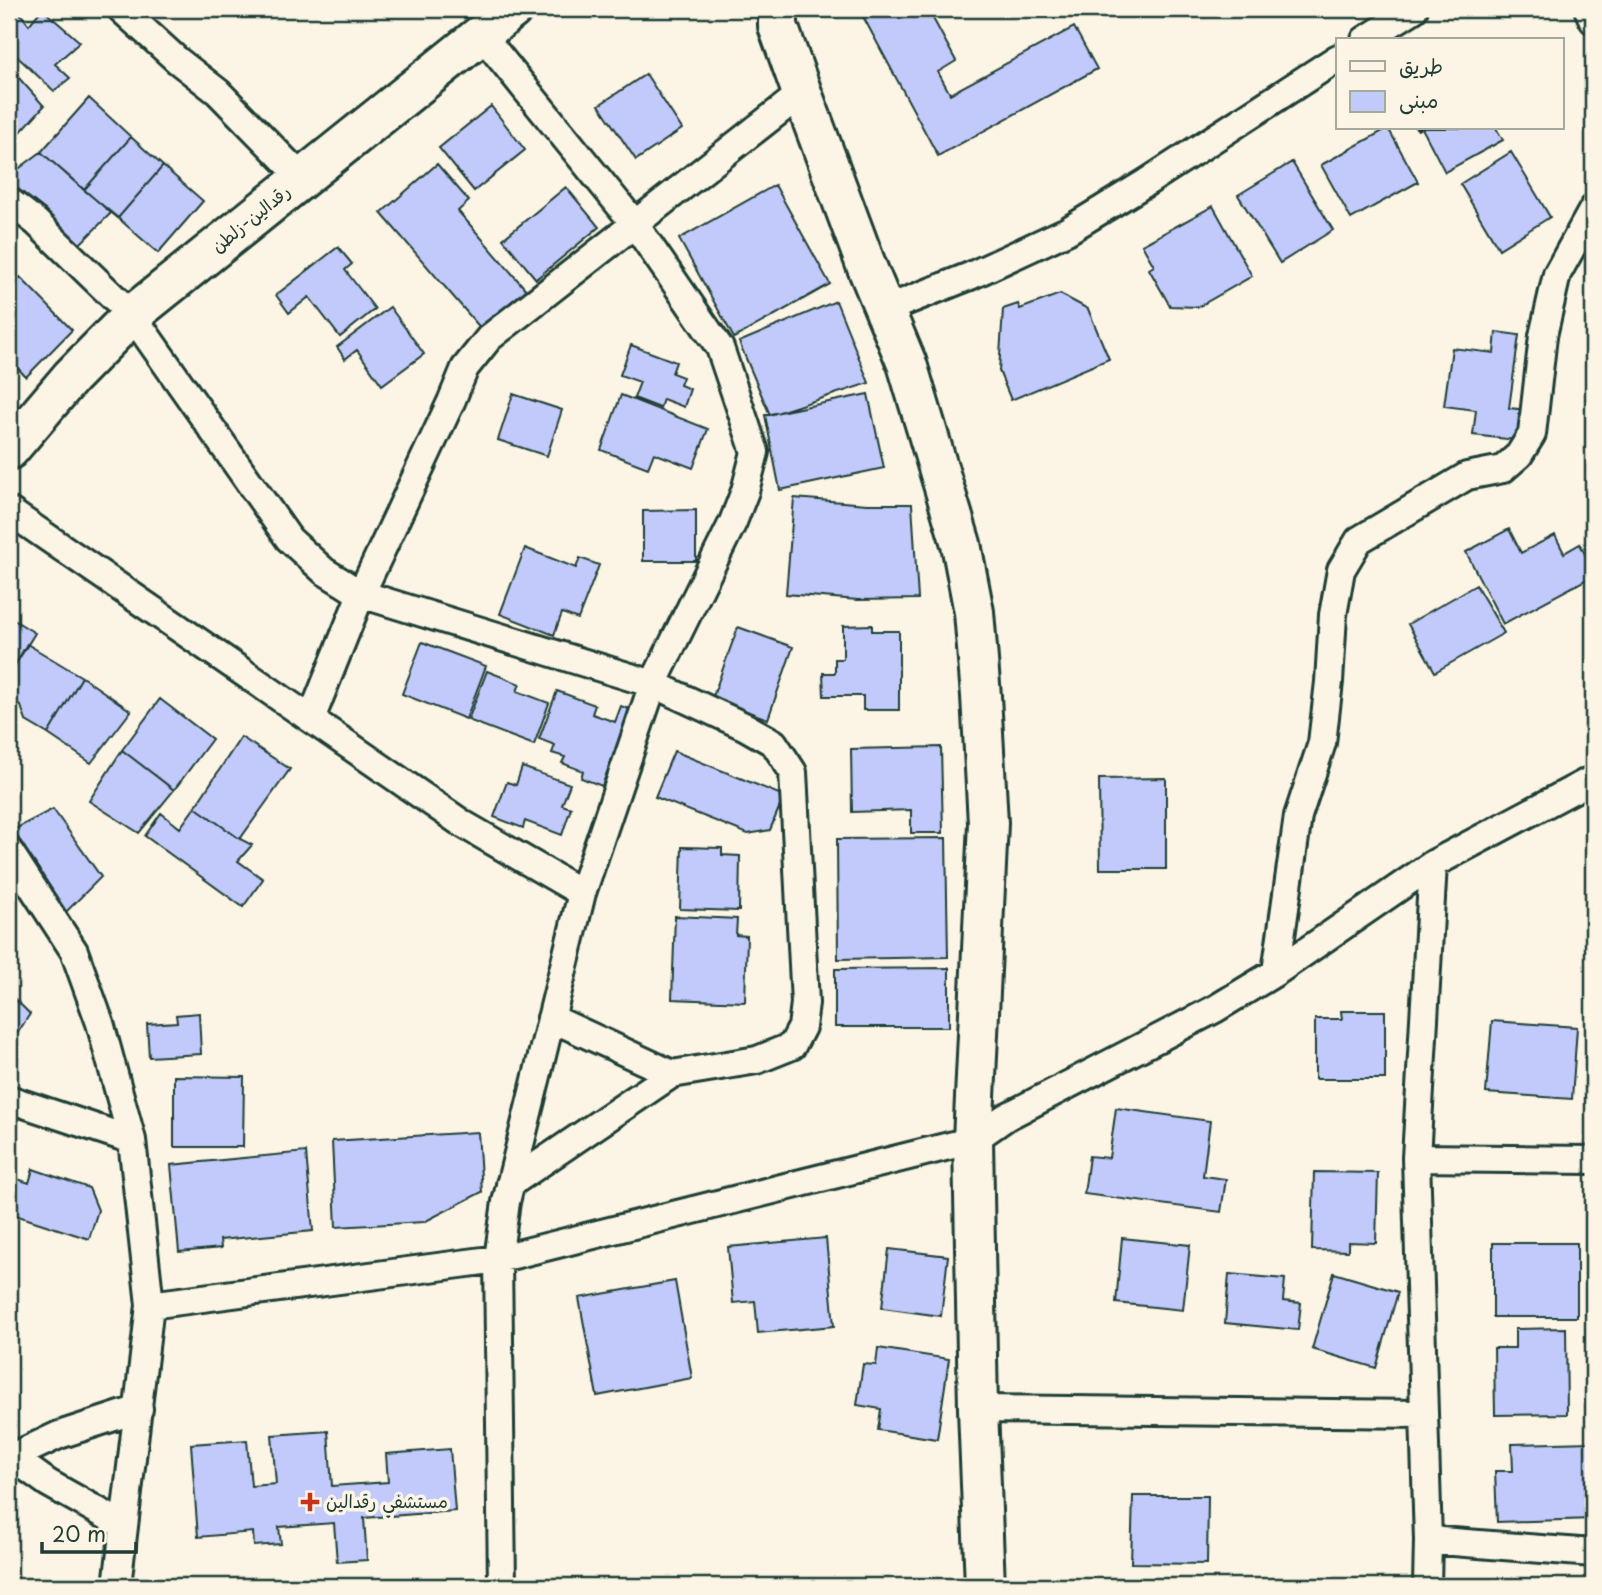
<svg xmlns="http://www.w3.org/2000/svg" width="1602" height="1595" font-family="'Playpen Sans','Playpen Sans Arabic',sans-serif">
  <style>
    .building { fill: #c2cafc; stroke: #1f3d34; stroke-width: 2 }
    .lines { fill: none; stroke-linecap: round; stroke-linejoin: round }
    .street-casing { stroke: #1f3d34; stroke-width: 32 }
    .primary-casing { stroke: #1f3d34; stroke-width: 44 }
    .street { stroke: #fcf5e5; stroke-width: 26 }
    .primary { stroke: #fcf5e5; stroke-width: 38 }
    .poi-dot { fill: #c8321e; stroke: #fcf5e5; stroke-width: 2.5 }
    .labels { text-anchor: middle; stroke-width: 7; stroke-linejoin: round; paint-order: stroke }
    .street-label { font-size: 18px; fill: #1f3d34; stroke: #fcf5e5 }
    .poi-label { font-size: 18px; fill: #1f3d34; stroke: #fcf5e5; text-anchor: start }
  </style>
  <rect width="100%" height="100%" fill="#fcf5e5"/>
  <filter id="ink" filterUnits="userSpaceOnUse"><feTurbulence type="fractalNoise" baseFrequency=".0143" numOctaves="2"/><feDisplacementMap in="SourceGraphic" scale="14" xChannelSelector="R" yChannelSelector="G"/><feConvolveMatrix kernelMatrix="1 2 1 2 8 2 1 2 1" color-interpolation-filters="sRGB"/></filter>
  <g filter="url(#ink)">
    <path class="building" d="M42,9L80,42L55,64L70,78L54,91L9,49V25L19,12L29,25Z
      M859,9H934L929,11L956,61L938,72L950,94L1074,27L1097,69L938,156Z
      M9,67L44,106L9,145Z
      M646,74L682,129L636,160L599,105Z
      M89,98L131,137L84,190L41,152Z
      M491,106L525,150L474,191L439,148Z
      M1388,128L1418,182L1351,219L1321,165Z
      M1416,128H1496L1503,140L1445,172L1422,128L1418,130Z
      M131,137L163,166L118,218L84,190Z
      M41,152L111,213L76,248L9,189V176Z
      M1511,152L1550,217L1499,249L1460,184Z
      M1292,162L1333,230L1280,263L1238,195Z
      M437,164L469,201L458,211L528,292L483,331L381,213Z
      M163,166L203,201L158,253L118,218Z
      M775,185L830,284L734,338L679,239Z
      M566,187L599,227L536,279L503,239Z
      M1213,206L1252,276L1198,307L1170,306L1149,269L1154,266L1142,245Z
      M338,247L352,264L345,270L375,309L340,337L309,297L289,313L276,295Z
      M20,277L72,330L26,377L9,359V289Z
      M1060,294L1088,309L1109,359L1011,400L999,371L1003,309L1018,304L1020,309Z
      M836,301L869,383L770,415L739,342Z
      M390,307L424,354L382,385L357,350L345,359L337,347Z
      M1496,332L1519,335L1509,408L1528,410L1524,441L1473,435L1476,410L1444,406L1452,348L1494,353Z
      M631,345L676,362L672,373L683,377L680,385L690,389L684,407L663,399L660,408L634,398L640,382L620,375Z
      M513,394L562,410L547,456L498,440Z
      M868,394L884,468L780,490L765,415Z
      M621,395L708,429L693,468L654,453L648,468L601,450Z
      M794,498L867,504H912L918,599L858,600L786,594Z
      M696,510V561H643V511Z
      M1509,529L1521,553L1555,535L1564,553L1580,544L1593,570V576L1503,624L1466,552Z
      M525,548L576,568L580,558L599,565L578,619L562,613L554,635L500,614Z
      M1476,585L1504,633L1435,672L1408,624Z
      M9,617L35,633L9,675Z
      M872,625V631H899V710H863V696H824L823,673H835V659H843V626Z
      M738,627L793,647L768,719L712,699Z
      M422,642L486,666L466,719L402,694Z
      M27,644L82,677L48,734L26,721L21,706L9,702V675Z
      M487,671L520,684L517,691L549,703L534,745L468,720Z
      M82,677L131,711L91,763L48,734Z
      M557,691L595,705L592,714L615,722L621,706L639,713L631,734L622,731L602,786L581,778L583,771L562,763L565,757L552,753L555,745L539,739Z
      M160,699L212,739L174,790L122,750Z
      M241,737L290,769L240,839L195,807Z
      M941,747L943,833H911V810L852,812L851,749Z
      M122,750L174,790L139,833L89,801Z
      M674,751L784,796L770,830L748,834L655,797Z
      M522,767L570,784L562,805L571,808L562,835L525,821L523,828L494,817L507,782L516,785Z
      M1166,778V869H1100L1099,779Z
      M195,807L240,839L252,845L238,861L263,879L243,907L145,836L161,813L180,828Z
      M53,809L101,877L66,912L13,830Z
      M946,838L948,957L838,959L837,839Z
      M682,847L722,848V855L740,856L739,911L680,909Z
      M675,916L737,919L736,935L747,936L745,1002L672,999Z
      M949,968V1027H835V969Z
      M9,993L30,1014L9,1046Z
      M1341,1011H1385V1079H1315V1019H1342Z
      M199,1013L201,1054L149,1057L147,1024L177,1022L176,1015Z
      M1492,1021L1577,1027L1572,1099L1486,1093Z
      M174,1076L244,1077L243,1147H174Z
      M1116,1108L1210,1121L1203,1176L1226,1179L1221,1212L1084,1194L1089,1156L1109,1158Z
      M478,1132L482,1192L424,1222L336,1227L332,1141Z
      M306,1152L313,1231L220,1240L221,1248L179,1252L171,1165Z
      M33,1169L89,1188L98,1210L89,1239L9,1213V1176L29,1183Z
      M1314,1172L1378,1173L1376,1243L1348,1242V1251L1312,1250Z
      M826,1238L834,1326L758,1333L755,1301L733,1303L728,1247Z
      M1122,1238L1190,1245L1183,1310L1116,1303Z
      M1493,1243H1577V1317H1493Z
      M889,1249L948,1256L941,1316L882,1308Z
      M1334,1273L1398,1292L1376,1368L1312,1349Z
      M1229,1274L1285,1279L1283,1301L1301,1303L1298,1330L1225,1323Z
      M675,1281L692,1378L597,1396L579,1298Z
      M1566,1328L1567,1414L1495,1415L1494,1348H1515V1329Z
      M878,1348L949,1359L937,1439L878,1430L881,1409L857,1405L863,1364L876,1365Z
      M328,1431L332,1486L388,1482L386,1454L450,1449L455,1511L364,1518L367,1560L337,1562L334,1523L279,1527L281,1544L254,1546L253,1532L198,1537L191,1444L247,1440L251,1486L276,1484L272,1435Z
      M1591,1442L1593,1519L1497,1522L1495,1471H1513L1512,1444Z
      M1133,1496H1208L1207,1564L1131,1563Z"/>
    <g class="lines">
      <g class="street-casing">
        <path id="street" d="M121,9L177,60L218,92L302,178
          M1588,9L1593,20
          M481,34L634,223L720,348L755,452L745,491L733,522L653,684L582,893L506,1202L498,1259L502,1586
          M1365,40L1414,9
          M9,201L36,222L132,315L289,539L324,571L361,594L653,684L746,727L774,743L793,772L805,1003L802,1027L792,1046L757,1060L672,1074L510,1184
          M884,310L970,276L1067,231L1147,182L1338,58
          M9,511L463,824L582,893
          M311,719L361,594L451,402L465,368L489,338L802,93
          M9,851L74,951L100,1023L132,1140L150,1305L117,1586
          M1276,972L1298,816L1322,743L1329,682L1333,615L1341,570L1359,540L1467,476L1503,469L1519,455L1532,434L1543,336L1557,274L1593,209
          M551,1018L672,1074
          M9,1099L132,1140
          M1416,1158L1593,1160
          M150,1305L498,1259L973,1140L1006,1117L1215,1009L1276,972L1433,864L1593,779
          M978,1409L1423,1414
          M9,1455L48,1483L123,1525
          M12,1457L59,1435L139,1409
          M1428,1540L1593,1553
          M1427,1586L1428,1540L1416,1158L1433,864"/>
      </g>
      <g class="primary-casing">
        <path id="primary" d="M778,9V26L802,93L866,265L907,364L961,544L974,612L981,696L988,823L973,1140L978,1409L985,1586
          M9,450L71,377L132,315L513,9"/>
      </g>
      <use href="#street" class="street"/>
      <use href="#primary" class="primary"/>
    </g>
  </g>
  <path class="poi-dot" d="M306.5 1491.5h7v7h7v7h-7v7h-7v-7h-7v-7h7z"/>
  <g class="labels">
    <g class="street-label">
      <text transform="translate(251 219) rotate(-39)" y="6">رقدالين-زلطن</text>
    </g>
    <g class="poi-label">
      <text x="326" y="1508">مستشفي رقدالين</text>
    </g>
  </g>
  <rect width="1602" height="1595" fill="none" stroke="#fcf5e5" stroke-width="35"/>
  <rect x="18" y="18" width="1567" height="1560" fill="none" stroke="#1f3d34" stroke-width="2.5" filter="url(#ink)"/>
  <rect x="1336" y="38" width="228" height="91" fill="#fcf5e5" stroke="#a4ab9e" stroke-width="2"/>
  <rect x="1350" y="61" width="35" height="10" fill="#fcf5e5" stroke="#a4ab9e" stroke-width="2"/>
  <text x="1399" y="74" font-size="21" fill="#1f3d34">طريق</text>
  <rect x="1350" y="91" width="35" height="21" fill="#c2cafc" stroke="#a4ab9e" stroke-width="2"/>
  <text x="1399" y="108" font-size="21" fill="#1f3d34">مبنى</text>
  <path d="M42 1542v10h94v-10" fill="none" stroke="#1f3d34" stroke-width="3.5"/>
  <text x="52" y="1542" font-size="21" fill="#1f3d34" stroke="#fcf5e5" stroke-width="5" paint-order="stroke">20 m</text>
</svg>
